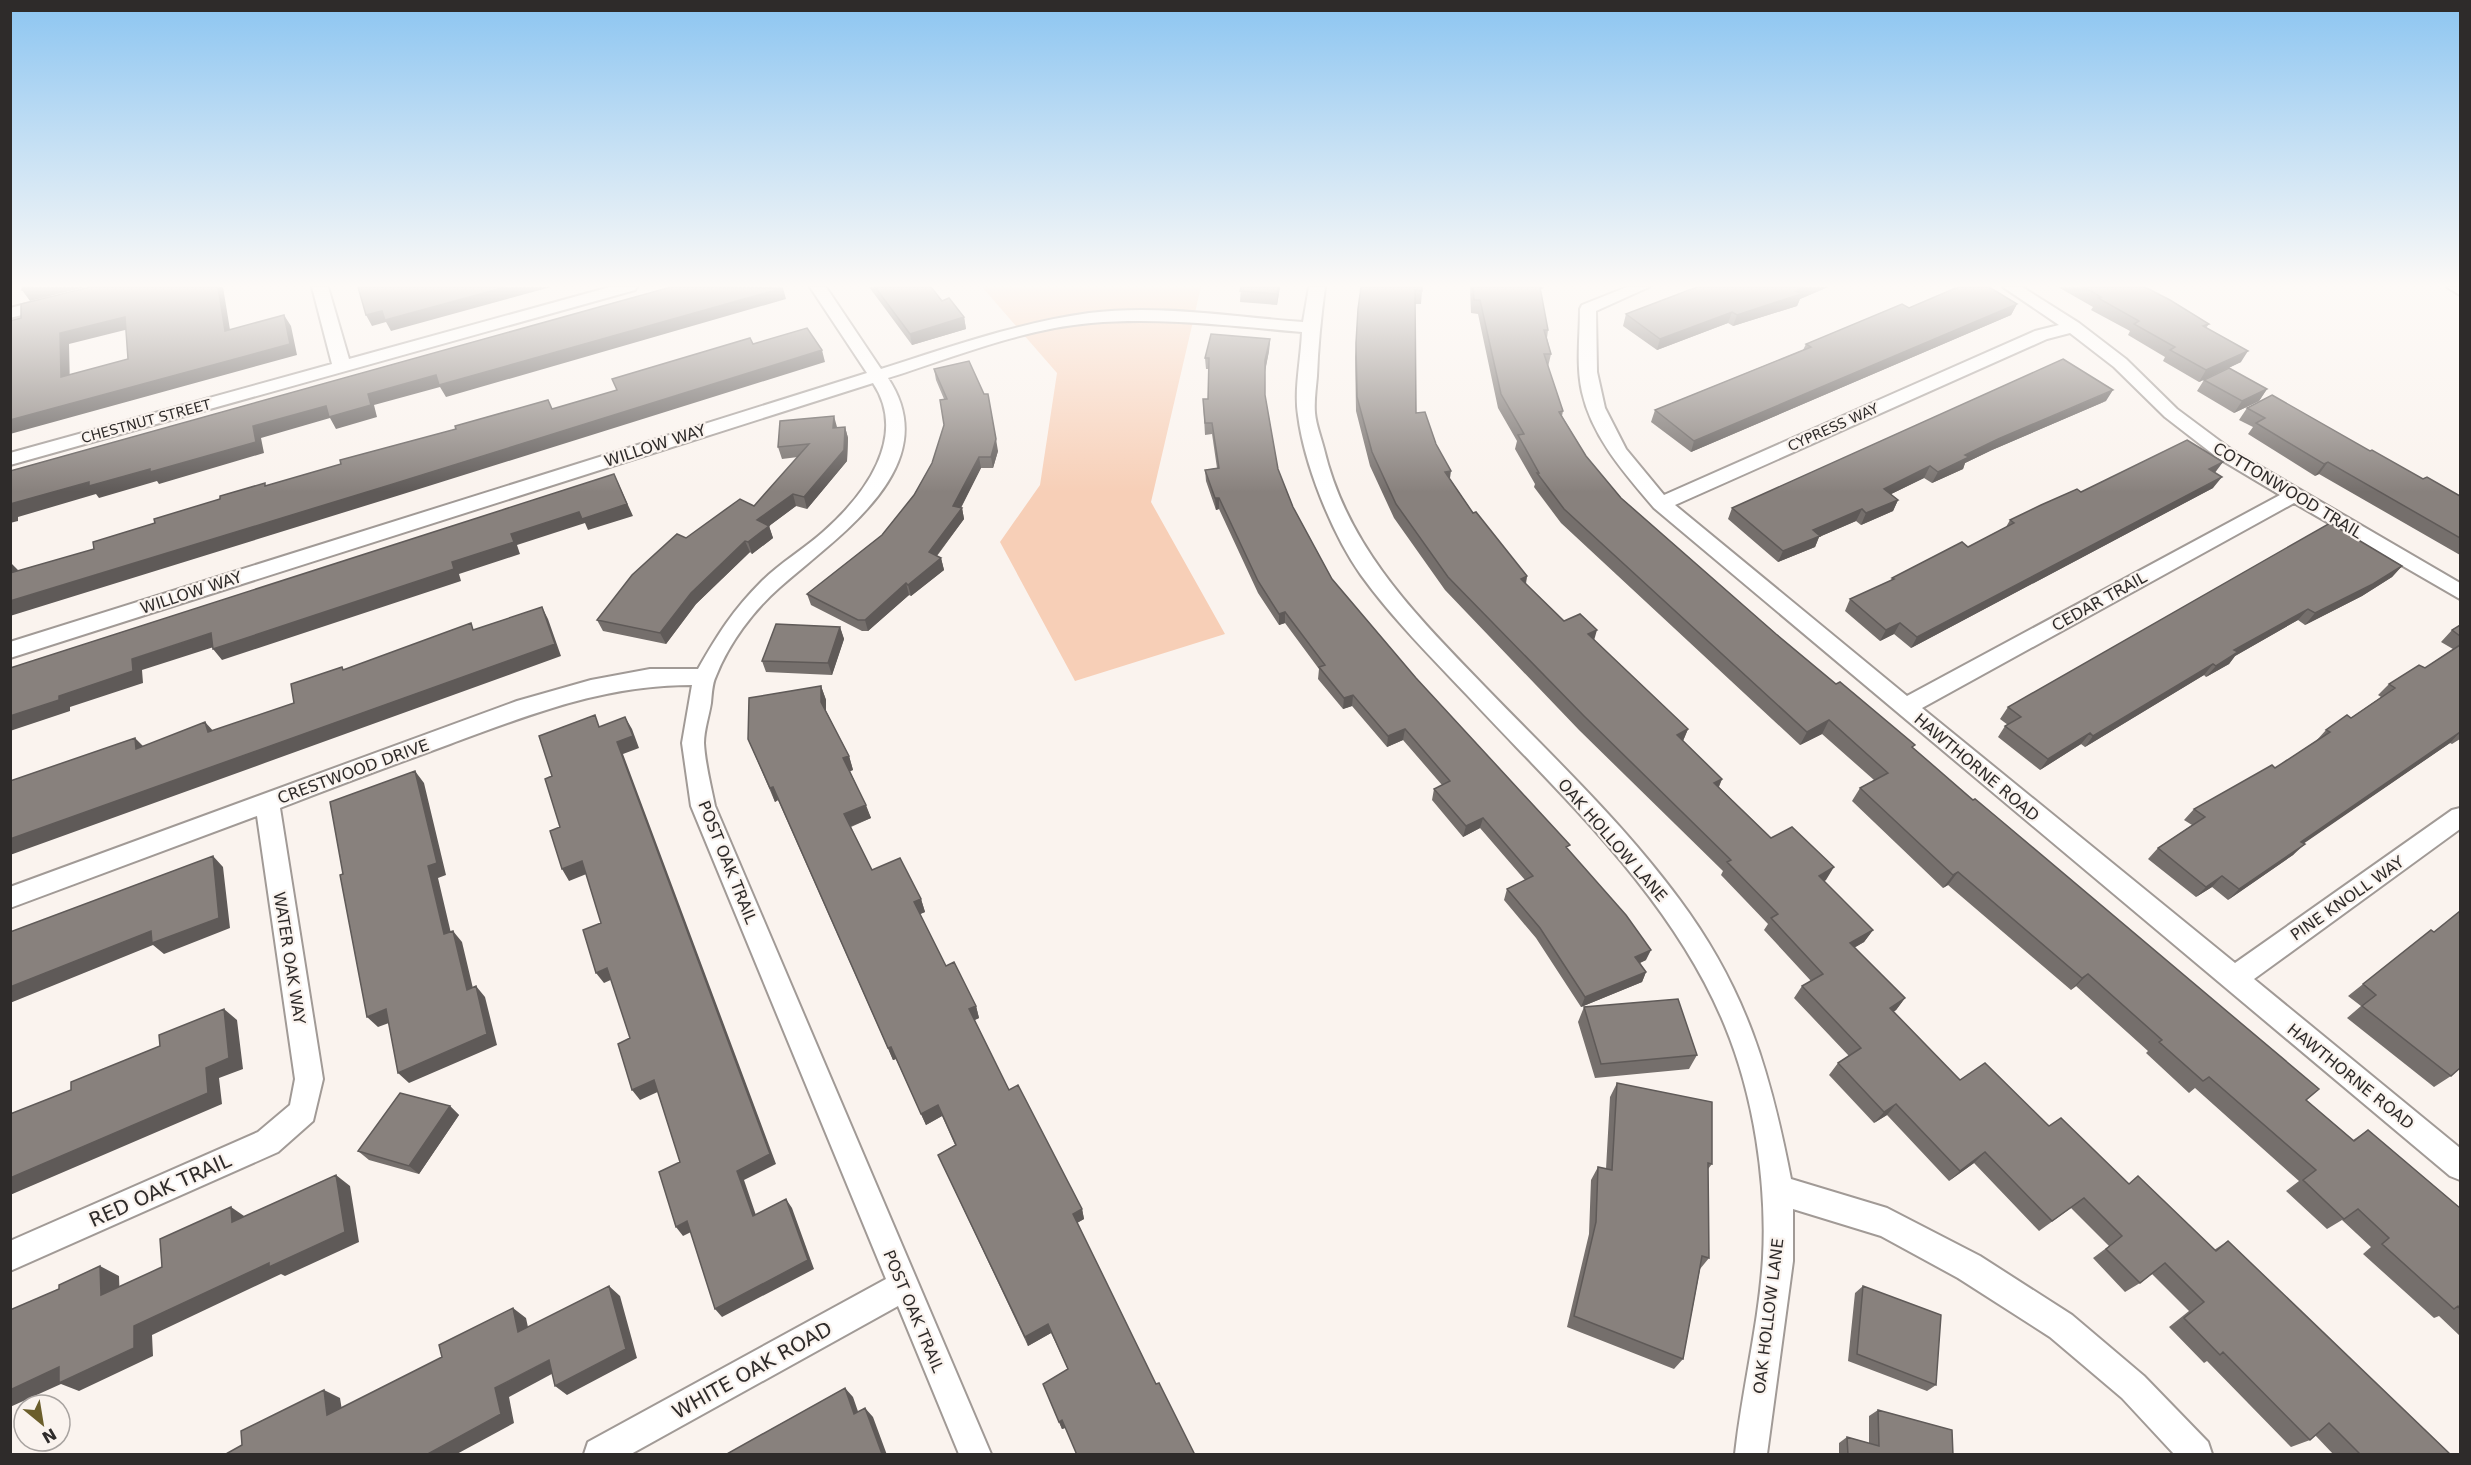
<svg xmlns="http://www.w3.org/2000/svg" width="2471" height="1465" font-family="'DejaVu Sans',sans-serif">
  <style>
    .green { fill: #f7cfb7 }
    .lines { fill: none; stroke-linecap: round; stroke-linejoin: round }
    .minor-casing { stroke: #a19a96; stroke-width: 4 }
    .minor { fill: #fff; fill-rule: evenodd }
    .wall { fill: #756f6c }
    .shaded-wall { fill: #5f5a58 }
    .building { fill: #88817d; stroke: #5f5a58; stroke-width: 1.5; fill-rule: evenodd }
    .labels { text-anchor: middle; stroke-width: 4.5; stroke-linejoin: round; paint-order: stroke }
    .far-street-label { font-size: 14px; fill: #2e2b2a; stroke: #faf3ee }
    .street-label { font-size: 16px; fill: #2e2b2a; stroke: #faf3ee }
    .near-street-label { font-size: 20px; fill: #2e2b2a; stroke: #faf3ee }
  </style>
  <rect width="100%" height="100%" fill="#faf3ee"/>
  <path class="green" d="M982,287H1201L1151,502L1225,634L1075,681L1000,542L1040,485L1057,373Z"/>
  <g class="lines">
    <g class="minor-casing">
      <path id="minor" d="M312,287H328L349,359L610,287H637L635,290L10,465V453L332,364Z
        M810,287H826L881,369C950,347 1017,323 1089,313C1159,304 1233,317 1303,322L1309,287H1325C1321,317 1318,346 1317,376C1316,388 1314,401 1315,413C1316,425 1321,437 1324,449C1348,550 1418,617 1487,689C1553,757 1623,823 1679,899C1746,989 1770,1071 1791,1179L1887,1208L1980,1256L2072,1315L2144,1376L2208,1442L2212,1454H2174L2122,1398L2050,1337L1958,1278L1881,1236L1793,1209V1261L1767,1454H1735C1742,1389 1759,1324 1763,1258C1767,1183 1754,1096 1725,1026C1672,896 1561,796 1467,695C1431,657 1392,618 1361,575C1332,534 1304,464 1298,415C1294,389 1301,359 1302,332C1232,326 1161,317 1091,323C1022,329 954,357 888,378C947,467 836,537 779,588C753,611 729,643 716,676C712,684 712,694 711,703C709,716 704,730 704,743C705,763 711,786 715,806L991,1454H959L898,1306L631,1454H584L588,1442L886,1279L691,806L682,743L692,685C604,685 531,714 450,744C393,765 336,786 280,808L323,1079L313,1121L278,1152L10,1271V1241L258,1132L290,1105L295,1079L257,816L10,908V887L517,701L591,680L650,669H698C718,634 733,610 762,581C780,563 804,549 823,532C864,496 909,437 873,383L10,658V642L867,373Z
        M1627,287H1649L1596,311L1597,372L1605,408L1626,449L1664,495L2035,331L2059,325L2003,287H2022L2079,323L2126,359L2177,409L2232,450L2460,583V599L2294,503L1922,708L2235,963L2452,810L2460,808V829L2254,979L2460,1148V1180L2450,1176L1654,508C1625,474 1592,437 1582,392C1576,365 1580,336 1580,309L1582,305ZM2070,333L2114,367L2165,417L2218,458L2280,495L1907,696L1675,505L2047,339Z
        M2447,287H2460V295Z
        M50,298L58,303L56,306L10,318V308Z"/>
    </g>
    <use href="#minor" class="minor"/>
  </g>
  <path class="wall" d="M869,287H931L942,301L964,317L966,329L912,345Z
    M1241,287H1280L1277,305L1240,302Z
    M1361,287L1422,291L1421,304H1415L1416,413L1436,444L1450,479L1473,513L1527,576L1526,584L1564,621L1594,640L1688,729L1683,741L1722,779L1719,787L1771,838L1826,880L1824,881L1873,930L1864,942L1854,948L1905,998L1896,1010L1893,1012L1960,1080L2049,1126L2129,1184L2214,1250L2228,1241L2451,1455H2334L2315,1435L2310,1440L2291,1447L2207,1361L2204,1363L2169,1327L2189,1311L2152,1274L2140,1283L2125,1292L2093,1258L2109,1246L2071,1208L2039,1231L1974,1163L1949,1181L1887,1115L1874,1123L1829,1075L1838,1063L1849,1056L1794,998L1802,986L1811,981L1764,930L1768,924L1721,875L1723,871L1579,730L1445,590L1394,518L1370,466L1356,411L1355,357L1358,309Z
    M1470,287H1545L1540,290L1548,330L1547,338L1551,354L1548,367L1563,411L1562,416L1586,456L1621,498L1776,634L1913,749L2306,1100L2353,1140L2368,1130L2460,1208V1336L2439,1316L2434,1318L2363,1254L2371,1247L2342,1220L2327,1229L2286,1191L2299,1181L2195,1088L2189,1093L2146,1053L2148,1051L2076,986L2071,990L1948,885L1943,888L1852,801L1860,788L1874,780L1822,734L1800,745L1561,523L1534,487L1535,484L1515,449L1517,441L1498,408L1478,314L1471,313Z
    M1697,287H1828L1800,299L1797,306L1733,326L1728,323L1657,350L1623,326L1626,314Z
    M2058,287H2145L2209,324L2206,328L2241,362L2199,382L2163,361L2165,357L2128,335L2130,331L2091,310L2093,307Z
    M2017,304L2011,315L1691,452L1651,422L1655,410L1803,350L1806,344L1909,308Z
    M1270,339L1269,351L1265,370V395L1278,469L1293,507L1332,579L1416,678L1568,849L1646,960L1640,963L1646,972L1642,982L1581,1007L1536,938L1504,900L1507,889L1525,880L1480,828L1463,837L1432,800L1434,789L1442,785L1403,740L1387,747L1352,706L1343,709L1318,679L1319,669L1285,623L1279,625L1258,593L1219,509L1216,510L1206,481L1205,470L1217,468L1212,434L1205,435L1203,399H1208L1209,369H1206L1205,358Z
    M934,369L998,451L993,468H981L961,508H962L964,519L937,556L941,558L944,570L911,596L909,595L868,631H862L811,605L807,594L882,535L914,495L932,463L944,425V399L936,380Z
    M2204,380L2267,389L2259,401L2234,413L2197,391Z
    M2106,401L1992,450L1965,463L1963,469L1932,483L1924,478L1891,494L1898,500L1893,511L1861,525L1856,521L1819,537L1815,547L1778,562L1728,519L1732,508Z
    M2247,408L2370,451L2423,479L2460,496V555L2319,474L2315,476L2248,434L2253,427L2239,420Z
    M845,427L848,438L847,461L807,509L796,506L769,526L773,538L752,554L750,552L696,604L666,644L603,631L597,620L686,538L754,506L798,457L782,459L778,447L837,428Z
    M2215,472L2213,488L1911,648L1894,634L1880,641L1845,611L1850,599L1891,581L1892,578L1968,547L2006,527L2010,520L2081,492Z
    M2402,566L2392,577L2362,596L2305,625L2298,620L2235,656L2229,664L2206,677L2204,675L2085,747L2081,744L2040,770L1998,737L2005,726L2008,725L2000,719L2008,707Z
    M2460,625V739L2452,744L2450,743L2303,843L2293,855L2228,900L2212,887L2196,897L2148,859L2158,848L2192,825L2184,820L2194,809L2275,768L2316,741L2326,730L2351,718L2381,697L2378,695L2389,684L2425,668L2453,649L2441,642L2452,630Z
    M840,627L844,639L832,675L766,672L762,661Z
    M821,686L826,700V711L849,756L853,770L850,771L871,818L851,827L872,870L921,899L925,912L920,914L946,966L976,1006L979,1018L974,1020L1009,1090L1082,1209L1084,1219L1077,1223L1065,1428L1062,1429L1043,1384L1068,1369L1051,1333L1028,1346L938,1155L955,1145L942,1116L926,1125L896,1059L893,1060L778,800L775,802L748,739Z
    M2431,930L2433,932L2451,1076L2434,1087L2347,1018L2361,1006L2348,996Z
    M1584,1007L1697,1055L1689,1069L1595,1078L1578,1022Z
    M1617,1083L1712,1164L1708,1169L1709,1258L1700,1269L1683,1359L1674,1369L1567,1327L1589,1234L1591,1180L1598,1167L1606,1169L1610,1097Z
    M450,1106L459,1115L419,1174L369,1160L358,1151Z
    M1863,1286L1936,1385L1927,1391L1848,1361L1855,1293Z
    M1878,1410L1953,1455H1839V1443L1847,1437L1869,1443V1416Z"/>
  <path class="shaded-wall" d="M32,287H86L30,301L22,290Z
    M218,287H223L232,342L225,331Z
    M506,287H551L391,331L386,322L372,326L366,315L382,311Z
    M1278,287H1280L1277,305V294Z
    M1805,287H1828L1800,299L1797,306L1733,326L1737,315Z
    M783,288L786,299L446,397L440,387L374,405L377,417L336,429L330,418L261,438L264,453L159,484L157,481L99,498L96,494L18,517V521L10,523V504L253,426L436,375Z
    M2017,304L2011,315L1691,452L1694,441Z
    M1732,312L1728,323L1657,350L1660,339Z
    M284,315L291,326L297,355L10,434V420Z
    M125,317L133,328L69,344L70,388L61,377L60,333Z
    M964,317L966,329L912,345L910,334Z
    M1270,339L1269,351L1265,372V360Z
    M822,350L825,362L400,495L10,616V601Z
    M2248,351L2241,362L2199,382L2206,370Z
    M2267,389L2259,401L2234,413L2242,401Z
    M2113,390L2106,401L1992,450L1965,463L1963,469L1932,483L1938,472L1965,455L1998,439Z
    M834,416L837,427L836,439L833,428Z
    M845,427L848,438L847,461L807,509L804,497Z
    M996,439L998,451L993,468L991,457Z
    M979,457L981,468L957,515L962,508L964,519L931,563L929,552Z
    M2223,462L2214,474L2209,469Z
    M2328,462L2319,474L2315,476L2324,464Z
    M1930,466L1924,478L1879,500L1884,489Z
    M1451,471L1449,485L1445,472Z
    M614,474L633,516L588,530L585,523L517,545L520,554L459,574L461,581L222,660L213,649L452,562L511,534Z
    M2222,477L2213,488L1911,648L1917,637Z
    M793,494L796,506L761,532L757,520Z
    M1215,498H1219V509L1216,510Z
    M1898,500L1893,511L1861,525L1866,513Z
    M1862,509L1856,521L1819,537L1815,547L1778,562L1783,551L1813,530Z
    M769,526L773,538L752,554L748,542Z
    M745,541L750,552L696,604L666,644L660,633L691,593Z
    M941,558L944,570L911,596L908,585Z
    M10,562L19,571L10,577Z
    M2402,566L2392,577L2362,596L2305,625L2315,613Z
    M1527,576L1524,590L1521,579Z
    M906,583L909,595L868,631L865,620Z
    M542,607L548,619L561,656L10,855V839Z
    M2308,609L2298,620L2235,656L2229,664L2206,677L2216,666L2234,650Z
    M1285,612V623L1279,625V614Z
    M1900,623L1894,634L1880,641L1886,630Z
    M840,627L844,639L832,675L828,663Z
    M1597,630L1593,644L1588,634Z
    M211,633L220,645L142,670L143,683L70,707V711L10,731V716L59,696L132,659Z
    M2213,664L2204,675L2085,747L2093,736Z
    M821,686L826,700V715L821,702Z
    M1353,695L1352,706L1343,709L1344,698Z
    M625,717L632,729L639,748L623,754L776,1164L744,1180L759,1224L753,1216L737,1171L617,742Z
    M1829,720L1822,734L1800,745L1807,732Z
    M205,722L216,734L208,732Z
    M1405,729L1403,740L1387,747L1388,736Z
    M1688,729L1682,743L1677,735Z
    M2460,732L2450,743L2290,853L2301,842Z
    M2090,733L2081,744L2040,770L2048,759Z
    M135,738L147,750L136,749Z
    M849,756L853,770L848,772L843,758Z
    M415,771L424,783L446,875L438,878L454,946L444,934L428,866Z
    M1722,779L1716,792L1714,783Z
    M773,787L778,800L775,802L770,788Z
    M866,805L871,818L849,827L844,814Z
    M1483,818L1480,828L1463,837L1466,826Z
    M2305,844L2293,855L2228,900L2239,889Z
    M213,856L223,867L230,928L164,954L153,945L10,1003V987Z
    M582,861L589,873L569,881L562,869Z
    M1834,867L1826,880L1811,888L1819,876Z
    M1958,872L1948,885L1943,888L1953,875Z
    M2222,876L2212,887L2196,897L2206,887Z
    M921,899L925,912L918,915L914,902Z
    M1873,930L1864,942L1841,955L1850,943Z
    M453,931L462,942L476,1001L467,990Z
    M1651,950L1646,960L1631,967L1635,957Z
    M607,968L615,978L604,983L596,973Z
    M1646,972L1642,982L1581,1007L1585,997Z
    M2088,974L2076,986L2071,990L2082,978Z
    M476,986L485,997L497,1045L409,1083L398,1073Z
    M1905,998L1896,1010L1881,1020L1890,1008Z
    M976,1006L979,1018L973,1021L969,1009Z
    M224,1009L237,1020L243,1069L219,1078L222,1104L10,1195V1178L206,1068Z
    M386,1009L397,1020L378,1027L367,1017Z
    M891,1047L896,1059L893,1060L888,1048Z
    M654,1080L662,1090L640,1100L632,1090Z
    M1896,1104L1887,1115L1874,1123L1884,1112Z
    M938,1105L942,1116L926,1125L921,1114Z
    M450,1106L459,1115L419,1174L409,1166Z
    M1985,1152L1974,1163L1949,1181L1960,1171Z
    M336,1175L350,1186L359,1242L285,1276L281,1274L152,1335L153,1356L79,1391L61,1384L10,1407V1390L134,1326Z
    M786,1199L792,1208L814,1269L722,1317L715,1309Z
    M231,1207L247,1218L232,1222Z
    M1082,1209L1084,1219L1075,1224L1073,1214Z
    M687,1221L695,1230L683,1236L676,1227Z
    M100,1266L119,1276L120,1304L101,1295Z
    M609,1286L620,1296L637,1358L567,1395L555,1386Z
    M513,1308L526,1318L531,1341L518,1332Z
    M1048,1324L1051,1333L1028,1346L1025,1337Z
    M549,1360L561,1369L509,1397L514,1423L455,1455H426L495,1388Z
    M845,1388L853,1397L862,1423L854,1414Z
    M324,1390L340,1398L344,1423L327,1415Z
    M865,1408L873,1417L887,1455H881Z
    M1062,1420L1065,1428L1062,1429L1059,1422Z"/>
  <path class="building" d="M22,287H32L22,290Z
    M90,287H218L225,331L284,315L290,344L10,420V321L21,318V304ZM125,317L128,359L61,377L60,333Z
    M358,287H506L385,320L382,311L366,315Z
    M671,287L783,288L439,385L436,375L368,394L371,405L329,417L326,406L253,426L256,442L150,472V469L89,486V482L10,504V471Z
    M875,287H931L942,301L949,298L964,317L910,334Z
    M1241,287H1278L1277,294L1240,291Z
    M1361,287H1422V291L1415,290L1416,413L1425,412L1436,444L1451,471L1445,472L1473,513L1476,512L1527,576L1521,579L1564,621L1580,614L1597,630L1588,634L1688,729L1677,735L1722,779L1714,783L1771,838L1792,827L1834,867L1819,876L1873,930L1850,943L1905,998L1890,1008L1960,1080L1985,1063L2049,1126L2061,1118L2129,1184L2138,1176L2216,1251L2228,1241L2451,1455H2361L2329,1423L2310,1440L2223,1352L2220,1355L2184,1318L2204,1302L2165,1263L2140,1283L2106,1249L2122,1236L2084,1198L2052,1221L1985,1152L1960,1171L1896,1104L1884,1112L1838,1063L1861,1048L1802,986L1823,974L1771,918L1778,914L1727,862L1731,860L1584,716L1448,577L1396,504L1372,452L1357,397L1356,343L1358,309Z
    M1473,287H1540L1548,330H1544L1551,354H1544L1563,411L1559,412L1586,456L1621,498L1776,634L1836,684L1840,682L1915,745L1912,747L1973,800L1975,799L1999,819L2319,1089L2306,1100L2354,1141L2368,1130L2460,1208V1309L2458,1306L2454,1309L2382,1244L2389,1238L2358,1209L2344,1219L2303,1180L2316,1170L2209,1077L2203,1081L2159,1042L2162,1040L2088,974L2082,978L1958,872L1953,875L1860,788L1888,773L1829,720L1807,732L1564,509L1537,473H1539L1518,435L1524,434L1501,394L1480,300H1474Z
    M1697,287H1805L1796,291L1801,294L1737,315L1732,312L1660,339L1626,314Z
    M1958,287H1989L2017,304L1694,441L1655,410L1811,347L1806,344L1902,304L1909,308Z
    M2084,287H2145L2170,300L2209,324L2203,326L2248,351L2206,370L2170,350L2175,347L2134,324L2139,321L2098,298L2101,297Z
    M807,328L822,350L393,484L10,601V573L94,549L93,542L155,523L154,519L220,499V496L265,483V486L341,464L340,460L456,429L455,426L548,400L552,409L617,390L612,379L750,338L753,344Z
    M1211,334L1270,339L1265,360V395L1278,469L1293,507L1332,579L1416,678L1570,845L1566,847L1626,915L1651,950L1635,957L1646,972L1585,997L1540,928L1507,889L1533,876L1483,818L1466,826L1434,789L1450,781L1405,729L1388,736L1353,695L1344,698L1319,667L1325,665L1285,612L1279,614L1258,581L1219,498H1215L1205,470L1219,468L1212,423H1205L1203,399H1208L1209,358H1205Z
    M2063,359L2113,390L1998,439L1965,455L1969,457L1938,472L1930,466L1884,489L1898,500L1866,513L1862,509L1813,530L1820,536L1783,551L1732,508Z
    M969,361L984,394H988L996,439L991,457H979L953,506L962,508L929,552L941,558L908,585L906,583L865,620H858L807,594L882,535L914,495L932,463L944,425L940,400L947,399L934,369Z
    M2229,368L2267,389L2242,401L2204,380Z
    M2272,395L2370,451L2372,450L2423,479L2427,477L2460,496V538L2328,462L2324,464L2256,423L2265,418L2247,408Z
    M834,416L833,428L845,427L844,450L804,497L793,494L757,520L769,526L748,542L745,541L691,593L660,633L597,620L632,575L677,534L686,538L740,499L754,506L809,444L778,447L780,421Z
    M2187,440L2223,462L2209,469L2222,477L1917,637L1900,623L1886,630L1850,599L1894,579L1892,578L1962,542L1968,547L2014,523L2010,520L2041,505L2077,489L2081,492Z
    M614,474L627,504L582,519L579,512L511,534L514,542L452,562L454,569L213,649L211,633L132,659L133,671L59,696V700L10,716V668Z
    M2330,523L2402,566L2373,584L2315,613L2308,609L2234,650L2238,652L2216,666L2213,664L2093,736L2090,733L2048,759L2005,726L2021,717L2008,707Z
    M542,607L555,644L10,839V781L135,738L136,749L205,722L208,732L294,703L291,684L342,667L343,670L471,623L473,630Z
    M776,624L840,627L828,663L762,661Z
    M2460,625V636L2452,630Z
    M2460,645V732L2301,842L2305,844L2239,889L2222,876L2206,887L2158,848L2205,817L2194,809L2272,765L2275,768L2330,732L2326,730L2347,715L2351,718L2395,688L2389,684L2419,665L2425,668Z
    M821,686V702L849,756L843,758L866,805L844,814L872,870L900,858L921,899L914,902L946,966L954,962L976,1006L969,1009L1009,1090L1018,1085L1082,1209L1073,1214L1156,1384L1159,1383L1195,1455H1077L1062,1420L1059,1422L1043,1384L1068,1369L1048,1324L1025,1337L938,1155L956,1145L938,1105L921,1114L891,1047L888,1048L773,787L770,788L748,739L749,698Z
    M595,715L599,727L625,717L633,736L617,742L770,1154L737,1171L753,1216L786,1199L808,1260L715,1309L687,1221L676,1227L659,1172L680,1162L654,1080L632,1090L618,1044L630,1038L607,968L596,973L583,930L601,923L582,861L562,869L550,831L560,827L545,779L552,776L539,736Z
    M415,771L437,863L428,866L444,934L453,931L467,990L476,986L487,1034L398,1073L386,1009L367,1017L340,875L343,874L330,802Z
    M213,856L219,918L152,943L151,931L10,987V932Z
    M2460,911V1068L2451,1076L2362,1006L2376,995L2363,984L2431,930L2434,932Z
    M1678,999L1697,1055L1601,1064L1584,1007Z
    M224,1009L229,1058L206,1068L208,1093L10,1178V1114L71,1090V1082L160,1046L159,1035Z
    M1617,1083L1712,1102V1164L1708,1163L1709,1258L1702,1256L1683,1359L1574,1316L1596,1222L1598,1167L1612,1170Z
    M400,1093L450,1106L409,1166L358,1151Z
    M336,1175L345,1232L269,1267V1263L134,1326V1348L59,1383V1367L10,1390V1310L59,1289V1285L100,1266L101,1295L162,1267L160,1239L231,1207L232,1222Z
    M609,1286L626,1349L555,1386L549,1360L495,1388L501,1414L426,1455H224L242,1445L241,1431L324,1390L327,1415L442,1357L439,1345L513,1308L518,1332Z
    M1863,1286L1941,1315L1936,1385L1857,1354Z
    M845,1388L854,1414L865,1408L882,1454L881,1455H725Z
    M1878,1410L1952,1430L1953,1455H1848L1847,1437L1879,1446Z"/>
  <linearGradient id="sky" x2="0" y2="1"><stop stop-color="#8cc5f1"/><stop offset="0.58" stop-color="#fdfaf7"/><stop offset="1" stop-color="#fdfaf7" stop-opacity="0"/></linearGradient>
  <rect width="2471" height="492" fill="url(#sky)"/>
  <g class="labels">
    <g class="far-street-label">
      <text transform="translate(146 421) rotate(-15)" y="5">CHESTNUT STREET</text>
      <text transform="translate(1833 427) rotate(-24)" y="5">CYPRESS WAY</text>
    </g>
    <g class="street-label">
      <text transform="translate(655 445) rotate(-18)" y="6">WILLOW WAY</text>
      <text transform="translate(2288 490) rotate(31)" y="6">COTTONWOOD TRAIL</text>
      <text transform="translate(191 592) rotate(-18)" y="6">WILLOW WAY</text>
      <text transform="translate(2099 601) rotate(-29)" y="6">CEDAR TRAIL</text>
      <text transform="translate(1977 767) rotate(40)" y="6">HAWTHORNE ROAD</text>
      <text transform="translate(353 771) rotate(-20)" y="6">CRESTWOOD DRIVE</text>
      <text transform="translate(1613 840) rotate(49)" y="6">OAK HOLLOW LANE</text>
      <text transform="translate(728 862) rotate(68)" y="6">POST OAK TRAIL</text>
      <text transform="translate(2347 898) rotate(-35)" y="6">PINE KNOLL WAY</text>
      <text transform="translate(290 958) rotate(81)" y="6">WATER OAK WAY</text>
      <text transform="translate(2351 1076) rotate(39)" y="6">HAWTHORNE ROAD</text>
      <text transform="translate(914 1311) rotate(67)" y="6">POST OAK TRAIL</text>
      <text transform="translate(1768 1316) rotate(-83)" y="6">OAK HOLLOW LANE</text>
    </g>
    <g class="near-street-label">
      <text transform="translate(160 1190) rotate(-24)" y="7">RED OAK TRAIL</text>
      <text transform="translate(752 1370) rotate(-29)" y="7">WHITE OAK ROAD</text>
    </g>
  </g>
  <rect width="2471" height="1465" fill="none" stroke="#2e2b2a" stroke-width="24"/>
  <g transform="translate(42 1423) rotate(150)"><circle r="28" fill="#faf3ee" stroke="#a8a3a0" stroke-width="1.5"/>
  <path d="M0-4.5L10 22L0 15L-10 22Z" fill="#6b5e2b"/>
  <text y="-9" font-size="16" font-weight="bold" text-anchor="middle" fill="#2e2b2a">N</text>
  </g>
</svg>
